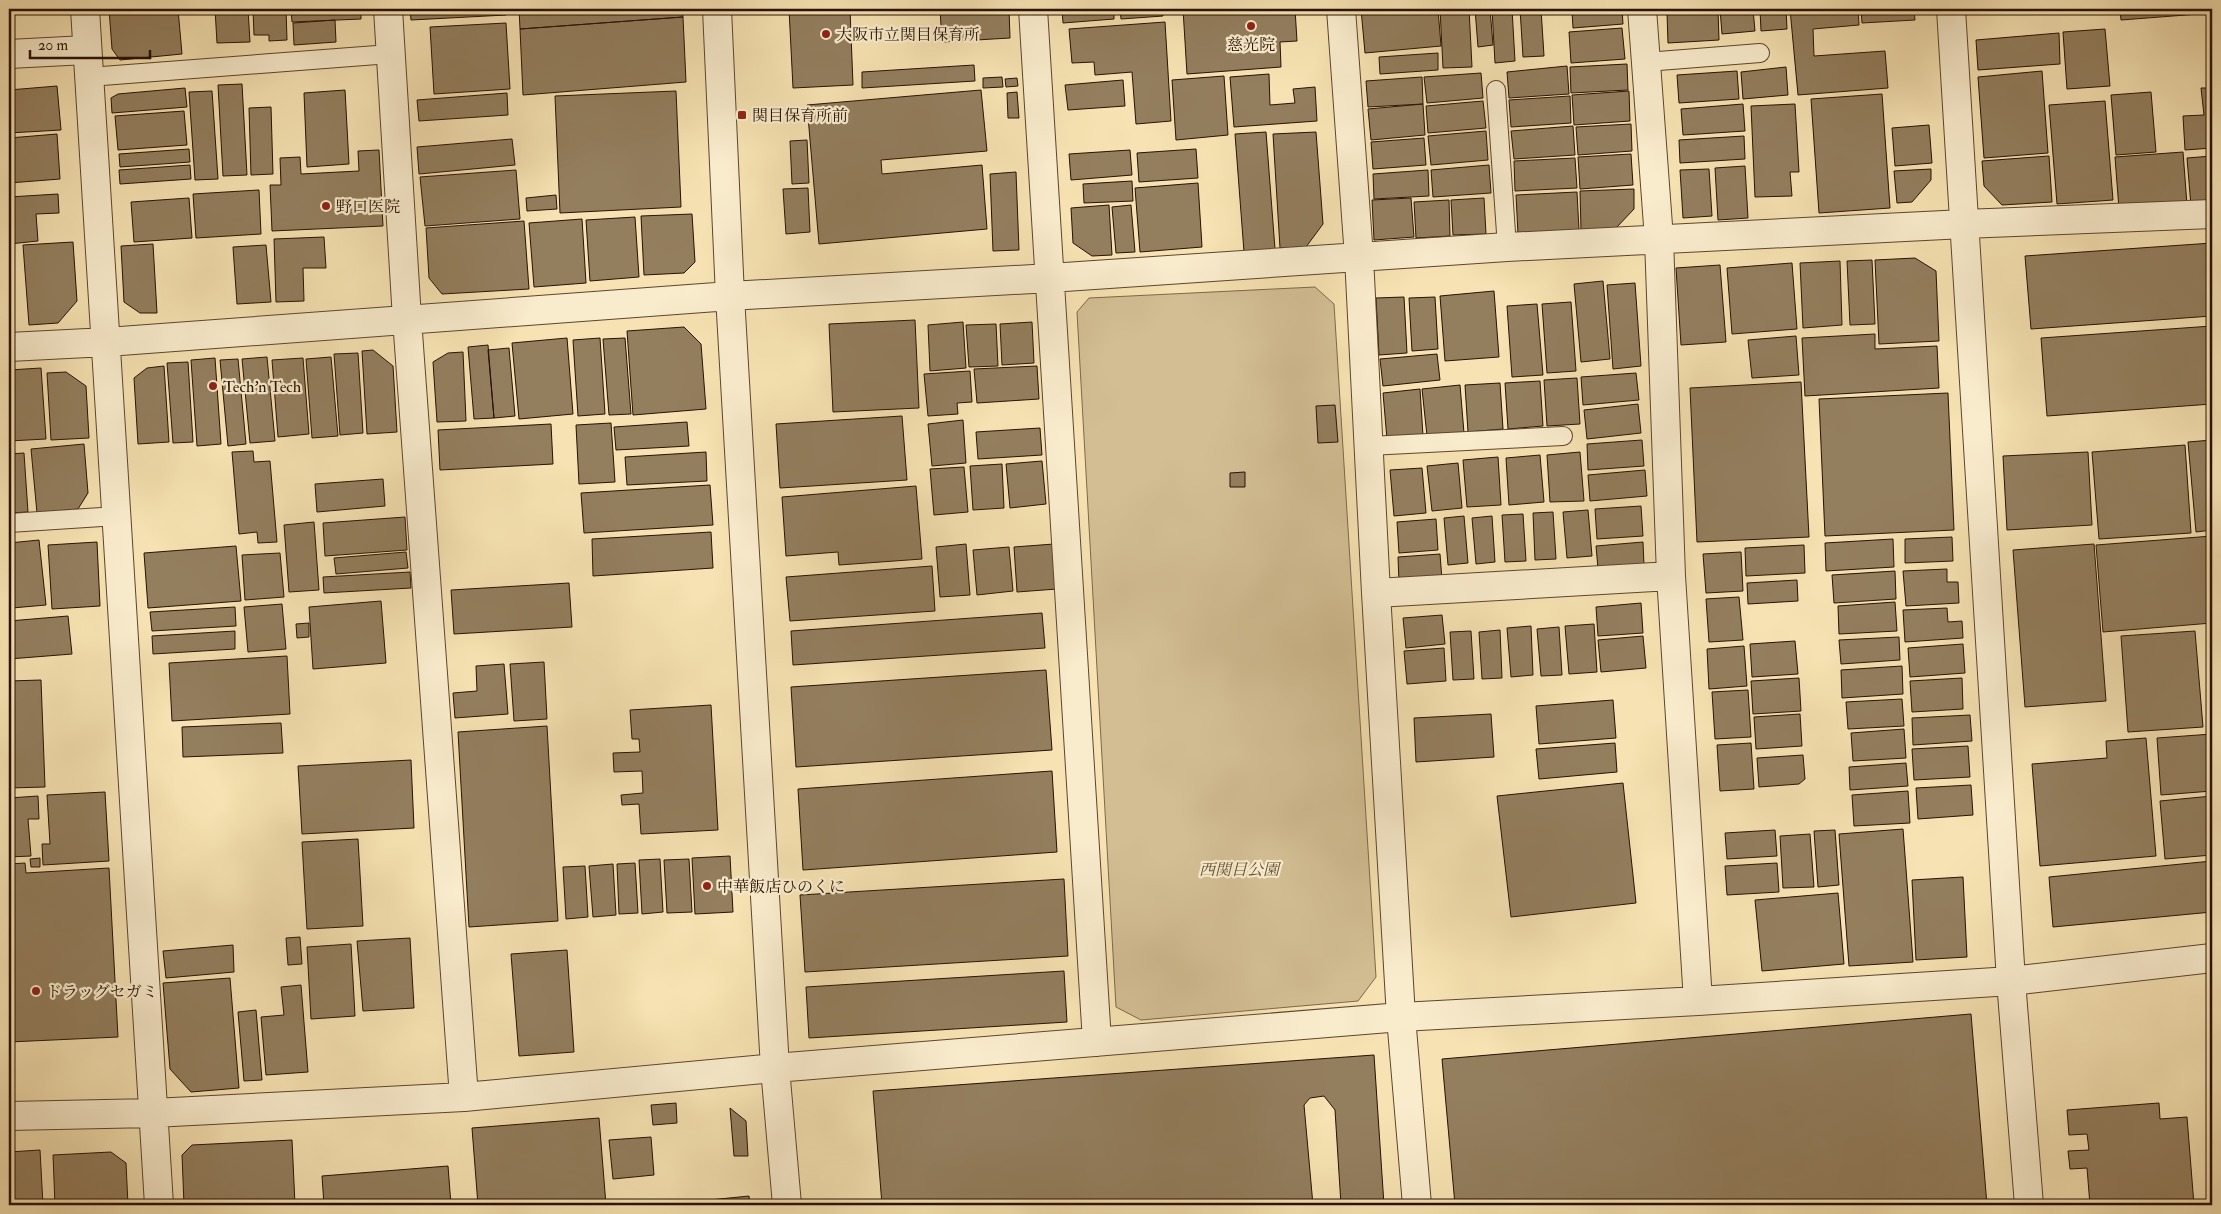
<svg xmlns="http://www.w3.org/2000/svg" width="2221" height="1214" font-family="'IM FELL Double Pica','Noto Serif JP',serif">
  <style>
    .green { fill: #d3be94; stroke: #7e684c }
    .building { fill: #937e5e; stroke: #281103 }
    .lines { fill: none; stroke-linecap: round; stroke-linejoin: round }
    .lane-casing { stroke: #5c452f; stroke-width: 20 }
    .street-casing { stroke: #5c452f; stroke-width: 30 }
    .lane { stroke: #f9eccd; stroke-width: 18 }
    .street { stroke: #f9eccd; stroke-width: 28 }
    .poi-dot { fill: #8f2418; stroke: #f9eccd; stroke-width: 2 }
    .labels { text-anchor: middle; stroke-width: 4.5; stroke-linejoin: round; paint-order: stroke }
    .poi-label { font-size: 16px; fill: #281103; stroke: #f9eccd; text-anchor: start }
    .park-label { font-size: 16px; font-style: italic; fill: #644e36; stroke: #f9eccd }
  </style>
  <rect width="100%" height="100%" fill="#f6e2b2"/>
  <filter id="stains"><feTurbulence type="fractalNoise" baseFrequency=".004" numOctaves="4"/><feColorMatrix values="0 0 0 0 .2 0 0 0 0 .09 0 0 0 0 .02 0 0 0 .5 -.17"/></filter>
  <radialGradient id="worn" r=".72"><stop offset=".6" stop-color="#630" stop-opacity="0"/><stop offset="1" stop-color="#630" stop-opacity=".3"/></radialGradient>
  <path class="green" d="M1315,287L1334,304L1376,977L1358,1001L1141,1020L1116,1007L1077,312L1089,298Z"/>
  <path class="building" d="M9,9H20V14L9,15Z
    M109,9H178L182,54L120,60L112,49Z
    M215,9H248L250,42L217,43Z
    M253,9H286L287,40L269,41V35H254Z
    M291,9H361V19L292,22Z
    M410,9H505L506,15L411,20Z
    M519,9H682L683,17L520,29Z
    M789,9H850L853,85L793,88Z
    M867,9H890V11L867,13Z
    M940,9H1009L1010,38L942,42Z
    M1062,9H1114V19L1063,23Z
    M1120,9H1162L1163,16L1121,19Z
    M1183,9H1295L1297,41L1280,42L1281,67L1187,74Z
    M1361,9H1438L1441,46L1365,53Z
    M1440,9H1469L1472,67L1443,68Z
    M1475,9H1490L1493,45L1478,47Z
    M1492,9H1512L1515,61L1495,63Z
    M1520,9H1541L1544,56L1523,57Z
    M1549,9H1622L1623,24L1573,28L1572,12L1549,13Z
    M1720,9H1753L1755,31L1722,34Z
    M1760,9H1786L1787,29L1761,31Z
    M1790,9H1858L1859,25L1813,29L1814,56L1885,51L1888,88L1798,95Z
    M1861,9H1914L1915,20L1862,23Z
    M2120,9H2212V13L2121,20Z
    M1718,10L1719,40L1668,43L1667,13Z
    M683,17L686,82L523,95L520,29Z
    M335,20L336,42L294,45L293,23Z
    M1165,22L1171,121L1136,124L1132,72L1095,75L1094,62L1072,63L1069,29Z
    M506,23L510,89L434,94L430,27Z
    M1622,28L1625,59L1571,63L1569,32Z
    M2105,29L2110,86L2067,89L2063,32Z
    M2059,33L2060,64L1978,70L1976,40Z
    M1438,53V70L1380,74L1379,57Z
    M1627,64L1628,90L1571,93L1570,67Z
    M974,65L975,81L862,88V72Z
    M1567,66L1569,94L1509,98L1507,72Z
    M1786,67L1788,95L1743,99L1741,72Z
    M1737,71L1739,99L1679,103L1677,75Z
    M2042,71L2048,153L1984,158L1978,77Z
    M1481,73L1483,98L1427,103L1424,77Z
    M1269,74L1270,105L1295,103L1293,89L1315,87L1317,121L1234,127L1230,77Z
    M1224,76L1228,135L1176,140L1172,80Z
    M1002,77L1003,87L983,88V78Z
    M1422,77L1423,104L1368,107L1366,81Z
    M1017,78L1018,86L1006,87L1005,79Z
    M1123,80L1125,106L1068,110L1065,85Z
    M242,84L247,175L223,176L218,85Z
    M57,86L61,130L9,133V90Z
    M185,88L187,107L112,113L111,98L118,94Z
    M2201,88H2212V148L2185,150L2183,116L2204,115Z
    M345,90L349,164L307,167L304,93Z
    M981,90L987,151L881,160L882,174L982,165L987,229L819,244L807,105Z
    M212,91L218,179L195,180L189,92Z
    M676,91L681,207L560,213L555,96Z
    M1629,91L1630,121L1574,125L1572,95Z
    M1017,92L1019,118H1008L1007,93Z
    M2151,92L2156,152L2116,155L2111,95Z
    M507,93L508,115L419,121L417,100Z
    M1882,94L1890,208L1819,213L1811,99Z
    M1570,96L1571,123L1511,127L1509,100Z
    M1483,101L1486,128L1428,133L1426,106Z
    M2105,101L2113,200L2057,204L2049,105Z
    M1423,104L1425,135L1371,140L1368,109Z
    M1743,104L1745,131L1683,135L1681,109Z
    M1795,104L1799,172H1790L1792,196L1755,197L1751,106Z
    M271,107L273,174L251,175L249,108Z
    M184,111L187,145L118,150L115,116Z
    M1631,124L1632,151L1578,155L1576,127Z
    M1929,125L1932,163L1895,166L1892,128Z
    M1573,126L1575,155L1514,159L1511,131Z
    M1486,131L1488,160L1431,165L1428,136Z
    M1266,132L1275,249L1244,252L1235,134Z
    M1316,132L1323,224L1306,247L1280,248L1273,134Z
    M57,134L60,179L9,183V138Z
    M1744,136L1745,159L1680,163L1679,140Z
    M1424,138L1426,165L1373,169L1371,142Z
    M512,139L515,165L419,174L417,147Z
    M807,140L809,183L792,184L790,141Z
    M189,149L190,162L120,167L119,154Z
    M1196,149L1198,178L1139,182L1137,153Z
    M379,150L383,226L272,231L270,185H281L280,158L300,157L301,174L359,171L358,151Z
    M1130,150L1132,175L1071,180L1069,154Z
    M2183,152L2187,205L2119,209L2115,157Z
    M1631,154L1633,185L1580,189L1578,157Z
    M2049,156L2052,202L2002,205L1984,186L1982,161Z
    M2212,156V205L2191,206L2187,158Z
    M1575,158L1577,188L1515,191L1514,161Z
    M190,165L191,179L120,184L119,170Z
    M1489,165L1491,193L1433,197L1431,170Z
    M1745,166L1748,218L1718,220L1715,168Z
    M1709,169L1712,216L1683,218L1680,170Z
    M1931,169V180L1912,202L1897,203L1894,171Z
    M516,170L520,219L425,226L420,177Z
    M1428,170L1429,196L1374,199L1373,174Z
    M1016,172L1019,250L993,251L990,174Z
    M1132,181L1133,201L1084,203L1083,184Z
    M1198,183L1202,247L1140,252L1135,188Z
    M808,188L810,232L786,234L783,189Z
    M1634,189V209L1616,228L1581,230L1580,191Z
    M259,190L261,234L196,238L193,194Z
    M1577,192L1579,230L1518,234L1516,195Z
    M58,194L59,213L36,214L38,241L9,244V197Z
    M556,195L557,209L527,211L526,198Z
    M189,198L192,238L134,242L131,202Z
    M1411,198L1414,237L1374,240L1372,200Z
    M1484,198L1486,234L1453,235L1451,200Z
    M1449,200L1450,236L1416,238L1414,202Z
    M1109,205L1112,255L1092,256L1073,243L1071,208Z
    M1131,205L1135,252L1116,253L1112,207Z
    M692,214L695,262L684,273L644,275L641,216Z
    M635,217L639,277L590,281L586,220Z
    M582,219L586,283L534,287L529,223Z
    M524,221L529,289L442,294L429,278L426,228Z
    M324,237L326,268H303L304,301L276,302L274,239Z
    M73,242L77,301L58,323L29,325L23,245Z
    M2212,243V316L2031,329L2025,256Z
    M153,244L157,313H140L124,302L121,246Z
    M266,245L271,302L237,304L233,247Z
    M1915,258L1936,271L1939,341L1879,344L1875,260Z
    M1872,260L1875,324L1850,325L1847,261Z
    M1840,261L1842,325L1803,328L1800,263Z
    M1792,263L1797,329L1732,334L1727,268Z
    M1720,265L1726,342L1681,345L1676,268Z
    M1603,281L1610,359L1581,362L1574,284Z
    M1635,283L1641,366L1613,369L1607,285Z
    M1494,291L1499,357L1445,361L1440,296Z
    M1404,297L1407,353L1379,355L1376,298Z
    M1435,297L1438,349L1412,351L1409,298Z
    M1571,302L1576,371L1547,373L1542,304Z
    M1537,304L1543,375L1512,377L1507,306Z
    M915,320L919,408L833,412L829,324Z
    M963,322L966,368L930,371L928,325Z
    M1032,322L1034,363L1002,365L1000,324Z
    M996,324L998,366L969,367L966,325Z
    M2212,326V404L2047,416L2041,338Z
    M684,327L701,344L706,409L633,415L627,331Z
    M1875,334V349L1937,346L1939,388L1805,396L1802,338Z
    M1796,336L1799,375L1752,378L1748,340Z
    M567,338L573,414L519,419L512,343Z
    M600,338L605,414L578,416L573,340Z
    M625,338L631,414L609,415L603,339Z
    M488,345L494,418L474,419L468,347Z
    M509,348L515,416L494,418L488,350Z
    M373,350L393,366L397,432L367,434L362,351Z
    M463,352L466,421L437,422L433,362L448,353Z
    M358,353L363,433L340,435L334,354Z
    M1437,354L1440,380L1383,386L1380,359Z
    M267,357L275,441L250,443L242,359Z
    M331,357L338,436L312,438L306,359Z
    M215,358L221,444L197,446L191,360Z
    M303,358L309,434L278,437L272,360Z
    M238,359L246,444L228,446L220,360Z
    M188,362L193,442L173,443L167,363Z
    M164,366L169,442L138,444L134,378L147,368Z
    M1037,366L1039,399L977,403L974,369Z
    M41,368L46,439L9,441V370Z
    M970,371L972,402L957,403L958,414L928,416L924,374Z
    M66,372L86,386L89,438L51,440L47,373Z
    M1636,373L1639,400L1583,405L1581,377Z
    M1577,378L1580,424L1547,426L1544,380Z
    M1540,381L1543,426L1508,429L1505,383Z
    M1801,382L1809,537L1697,542L1690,388Z
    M1500,383L1503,429L1468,432L1465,385Z
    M1460,385L1464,433L1427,436L1422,389Z
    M1420,389L1423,436L1387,439L1383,393Z
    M1948,393L1954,530L1825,536L1819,399Z
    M1638,404L1641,433L1587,439L1584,410Z
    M1335,405L1338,442L1318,443L1316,406Z
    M902,416L907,480L780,488L776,424Z
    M963,420L966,463L932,466L928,424Z
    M687,422L689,446L616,450L614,427Z
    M611,423L615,482L579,484L576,425Z
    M551,424L553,464L440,470L438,430Z
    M1040,428L1042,455L978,459L976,432Z
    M1642,440L1644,466L1588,470L1587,444Z
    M2212,440V530L2196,532L2188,442Z
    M84,444L88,493L78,509L37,513L31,449Z
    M2185,445L2191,533L2099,539L2092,452Z
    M253,451L254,462L270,461L277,542L258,543L257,532L239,534L232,452Z
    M706,452L707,481L627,485L625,457Z
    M1580,452L1584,501L1550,502L1547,455Z
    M2088,452L2092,525L2007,530L2003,456Z
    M24,453L28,512L9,513V454Z
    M1540,455L1544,502L1509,505L1506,458Z
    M1498,457L1501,505L1467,507L1463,460Z
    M1042,461L1046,504L1010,508L1006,464Z
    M1458,463L1462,508L1432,511L1427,466Z
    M1002,464L1004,508L973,510L970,466Z
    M964,467L968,512L934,515L930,469Z
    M1422,468L1426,513L1394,516L1390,470Z
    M1645,470L1647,496L1590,501L1588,475Z
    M1245,472V487H1230V473Z
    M383,479L385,506L317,512L315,484Z
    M710,485L713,525L584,533L581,493Z
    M916,486L922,559L839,565L838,552L786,556L782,497Z
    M1641,506L1643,536L1597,539L1595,509Z
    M1588,510L1592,556L1567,558L1563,512Z
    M1553,512L1556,559L1535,560L1533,513Z
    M1523,514L1526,561L1505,562L1502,515Z
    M1464,516L1468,563L1448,565L1444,518Z
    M1492,516L1495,562L1476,564L1472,518Z
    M405,517L407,550L325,556L323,523Z
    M1436,519L1438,550L1399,553L1397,522Z
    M314,522L319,590L289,592L284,525Z
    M711,532L713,568L593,576L592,539Z
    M2212,536V623L2103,632L2096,545Z
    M1952,537L1953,561L1905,563V539Z
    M1893,539L1894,567L1826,571L1825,543Z
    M39,540L46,605L12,608L9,543Z
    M97,542L100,606L52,609L48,545Z
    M1643,542L1644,566L1598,569L1596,546Z
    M966,544L970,595L940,597L936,547Z
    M1054,544L1057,589L1017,592L1014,547Z
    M2094,544L2106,701L2025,707L2013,550Z
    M1804,545L1805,573L1746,576L1745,548Z
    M236,546L241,601L148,608L144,553Z
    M1009,547L1013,591L977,595L973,550Z
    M406,552L408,568L336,574L334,558Z
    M1741,552L1743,591L1706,593L1703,554Z
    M280,553L284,597L245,600L242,555Z
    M1440,554L1442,580L1399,582L1398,557Z
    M932,566L935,611L790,621L786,577Z
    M1947,569V582H1958L1959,603L1906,606L1903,571Z
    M1895,571L1896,599L1834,603L1832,575Z
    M410,572L411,588L324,593L323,577Z
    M1797,580L1798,601L1748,604L1747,583Z
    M569,583L572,627L454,634L451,590Z
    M1739,597L1743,640L1709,642L1706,599Z
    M381,601L386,663L313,669L309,607Z
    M1895,602L1897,631L1839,634L1838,606Z
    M1641,603L1643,633L1598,636L1596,607Z
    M282,604L286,649L248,652L244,607Z
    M235,607L236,626L152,631L150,612Z
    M1947,608L1948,622L1962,621L1963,638L1905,642L1903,610Z
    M1042,613L1045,648L793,665L791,631Z
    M1442,615L1445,644L1406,648L1403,618Z
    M68,616L72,654L9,659V621Z
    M309,623V637L297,638L296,624Z
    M1594,624L1597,672L1569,674L1565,626Z
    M1531,626L1533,675L1511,677L1507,628Z
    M1559,627L1562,675L1541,676L1537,629Z
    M1500,630L1502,678L1482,679L1479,632Z
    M235,631V649L153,654L152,636Z
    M1471,631L1474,679L1453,680L1450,632Z
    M2195,631L2203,727L2128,732L2121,636Z
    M1643,636L1646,668L1601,672L1598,640Z
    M1899,637L1900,660L1841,664L1839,640Z
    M1795,641L1798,674L1752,677L1750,644Z
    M1963,644L1965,673L1910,677L1908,648Z
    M1744,646L1747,686L1709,689L1707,649Z
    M1444,648L1446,681L1407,684L1404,651Z
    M287,656L290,714L172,721L169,663Z
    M544,662L547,719L514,721L510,664Z
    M504,664L508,714L455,718L453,693L477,691L476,666Z
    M1902,666L1903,694L1842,698L1841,670Z
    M1046,670L1052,750L796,767L791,687Z
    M1799,678L1801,711L1753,714L1751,681Z
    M1962,678L1963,709L1912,712L1910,681Z
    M41,680L45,787L9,788V681Z
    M1748,690L1751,737L1715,739L1712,692Z
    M1902,699L1904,726L1848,729L1846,702Z
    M1613,700L1616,738L1539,744L1536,706Z
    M711,705L718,830L641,834L639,804L622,805L621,795L643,793L642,771L614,772L613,753L640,752L639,739H632L630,710Z
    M1491,714L1494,757L1416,762L1414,718Z
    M1800,714L1802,746L1756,749L1754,717Z
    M1970,715L1972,741L1913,745L1912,718Z
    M281,723L283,753L183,757L182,727Z
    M547,726L558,921L469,927L458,732Z
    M1904,729L1906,758L1853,761L1851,733Z
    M2212,734V791L2161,795L2157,738Z
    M2146,738L2156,856L2040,866L2032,764L2107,758L2106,741Z
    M1615,743L1617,772L1539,779L1536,749Z
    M1751,743L1754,789L1720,791L1717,745Z
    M1968,746L1970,777L1914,780L1912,749Z
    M1803,755L1805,779L1799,784L1759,787L1757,758Z
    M411,760L414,828L302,834L298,766Z
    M1906,763L1908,786L1850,790L1849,767Z
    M1052,771L1057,852L803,870L798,789Z
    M1623,783L1636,903L1511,917L1497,796Z
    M1971,785L1973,815L1918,819L1916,788Z
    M1908,791L1910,823L1854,826L1852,795Z
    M105,792L109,861L43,865L42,844H50L47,795Z
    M38,796L39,819H28L31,856L9,857V798Z
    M2212,796V855L2165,859L2160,801Z
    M1903,829L1913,962L1849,966L1839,834Z
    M1775,830L1777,856L1727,859L1725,833Z
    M1835,830L1839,885L1818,887L1814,831Z
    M1810,834L1814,887L1783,888L1780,836Z
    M358,839L363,926L307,929L302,842Z
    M730,856L733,912L695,914L692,858Z
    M40,858V867H31L30,859Z
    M660,859L663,912L642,914L639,860Z
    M689,859L692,912L667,913L664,860Z
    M2212,861V912L2053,927L2049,877Z
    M25,863L26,873L109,868L118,1037L9,1042V864Z
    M635,863L638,913L619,914L617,864Z
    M1777,863L1779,892L1727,895L1725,866Z
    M613,864L616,915L593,917L589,866Z
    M585,866L588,917L566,919L563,867Z
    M1963,877L1967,957L1916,960L1912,880Z
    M1064,879L1068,956L805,972L800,895Z
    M1838,893L1844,964L1762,971L1755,900Z
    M300,937L302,964L288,965L286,938Z
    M410,938L414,1008L363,1011L357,941Z
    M351,944L355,1016L311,1019L307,947Z
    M233,945L234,972L166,978L163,951Z
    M567,950L574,1052L519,1056L511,954Z
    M1064,971L1067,1022L809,1038L806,987Z
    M230,978L239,1088L191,1092L170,1069L163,983Z
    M301,985L308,1072L266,1075L261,1017L284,1015L281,987Z
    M256,1010L262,1080L244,1081L238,1012Z
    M1971,1014L1987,1205H1455L1442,1059Z
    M1374,1055L1384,1205H1341L1335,1110L1324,1096L1310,1098L1304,1105L1313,1205H882L873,1091Z
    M676,1103L677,1123L653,1125L651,1105Z
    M2159,1103L2160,1119L2187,1117L2194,1205H2090L2087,1168L2070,1169L2068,1151L2089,1150L2087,1134L2069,1135L2067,1110Z
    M730,1108L746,1121L748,1156H734Z
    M599,1118L606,1205H478L472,1128Z
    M651,1137L654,1175L613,1179L609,1140Z
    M292,1140L295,1205H184L182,1155L192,1145Z
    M40,1150L43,1205H9V1152Z
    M111,1152L126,1163L128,1205H55L53,1155Z
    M448,1166L451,1205H324L322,1176Z
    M749,1196L750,1205H670V1204Z
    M2212,1199V1205H2203V1200Z"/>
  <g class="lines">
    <g class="lane-casing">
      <path id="lane" d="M1646,62L1760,53
        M89,77L390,54
        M1496,90L1507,247
        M1369,446L1563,436
        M9,523L117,516"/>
    </g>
    <g class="street-casing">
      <path id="street" d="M85,9L159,1205
        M388,9L407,319L464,1097
        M717,9L730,296L775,1068L787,1205
        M1033,9L1097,1042
        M1341,9L1359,257L1376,593L1401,1017L1417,1205
        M1642,9L1659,239L1671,576L1698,1001
        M1951,9L2011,981L2029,1205
        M9,54L86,50
        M9,347L107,342L730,296L1050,278L1507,247L1964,224L2212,214
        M1376,593L1671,576
        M9,1116L153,1113L464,1097L775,1068L1401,1017L1698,1001L2011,981L2212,958"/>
    </g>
    <use href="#lane" class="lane"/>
    <use href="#street" class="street"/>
  </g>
  <g class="poi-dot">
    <circle cx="1251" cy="26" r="5"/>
    <circle cx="826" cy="34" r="5"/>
    <rect x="737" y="110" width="10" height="10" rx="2.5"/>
    <circle cx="326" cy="206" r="5"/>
    <circle cx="213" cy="386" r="5"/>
    <circle cx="707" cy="886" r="5"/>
    <circle cx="36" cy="991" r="5"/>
  </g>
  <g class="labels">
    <g class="poi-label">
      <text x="836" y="40">大阪市立関目保育所</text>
      <text x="1251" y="50" text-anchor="middle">慈光院</text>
      <text x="752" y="121">関目保育所前</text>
      <text x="336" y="212">野口医院</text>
      <text x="223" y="392">Tech'n Tech</text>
      <text x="717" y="892">中華飯店ひのくに</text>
      <text x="46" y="997">ドラッグセガミ</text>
    </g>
    <g class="park-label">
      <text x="1239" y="875">西関目公園</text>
    </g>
  </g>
  <rect width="2221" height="1214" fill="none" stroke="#f6e2b2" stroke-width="30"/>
  <rect x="10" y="10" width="2201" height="1194" fill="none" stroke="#281103" stroke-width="2.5"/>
  <rect x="15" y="15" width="2191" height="1184" fill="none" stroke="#281103"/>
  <path d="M30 50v8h120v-8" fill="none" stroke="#281103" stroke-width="2.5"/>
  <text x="38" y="50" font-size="15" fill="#281103" stroke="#f9eccd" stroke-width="4" paint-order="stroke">20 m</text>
  <rect width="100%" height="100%" filter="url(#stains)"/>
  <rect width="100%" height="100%" fill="url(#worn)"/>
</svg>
